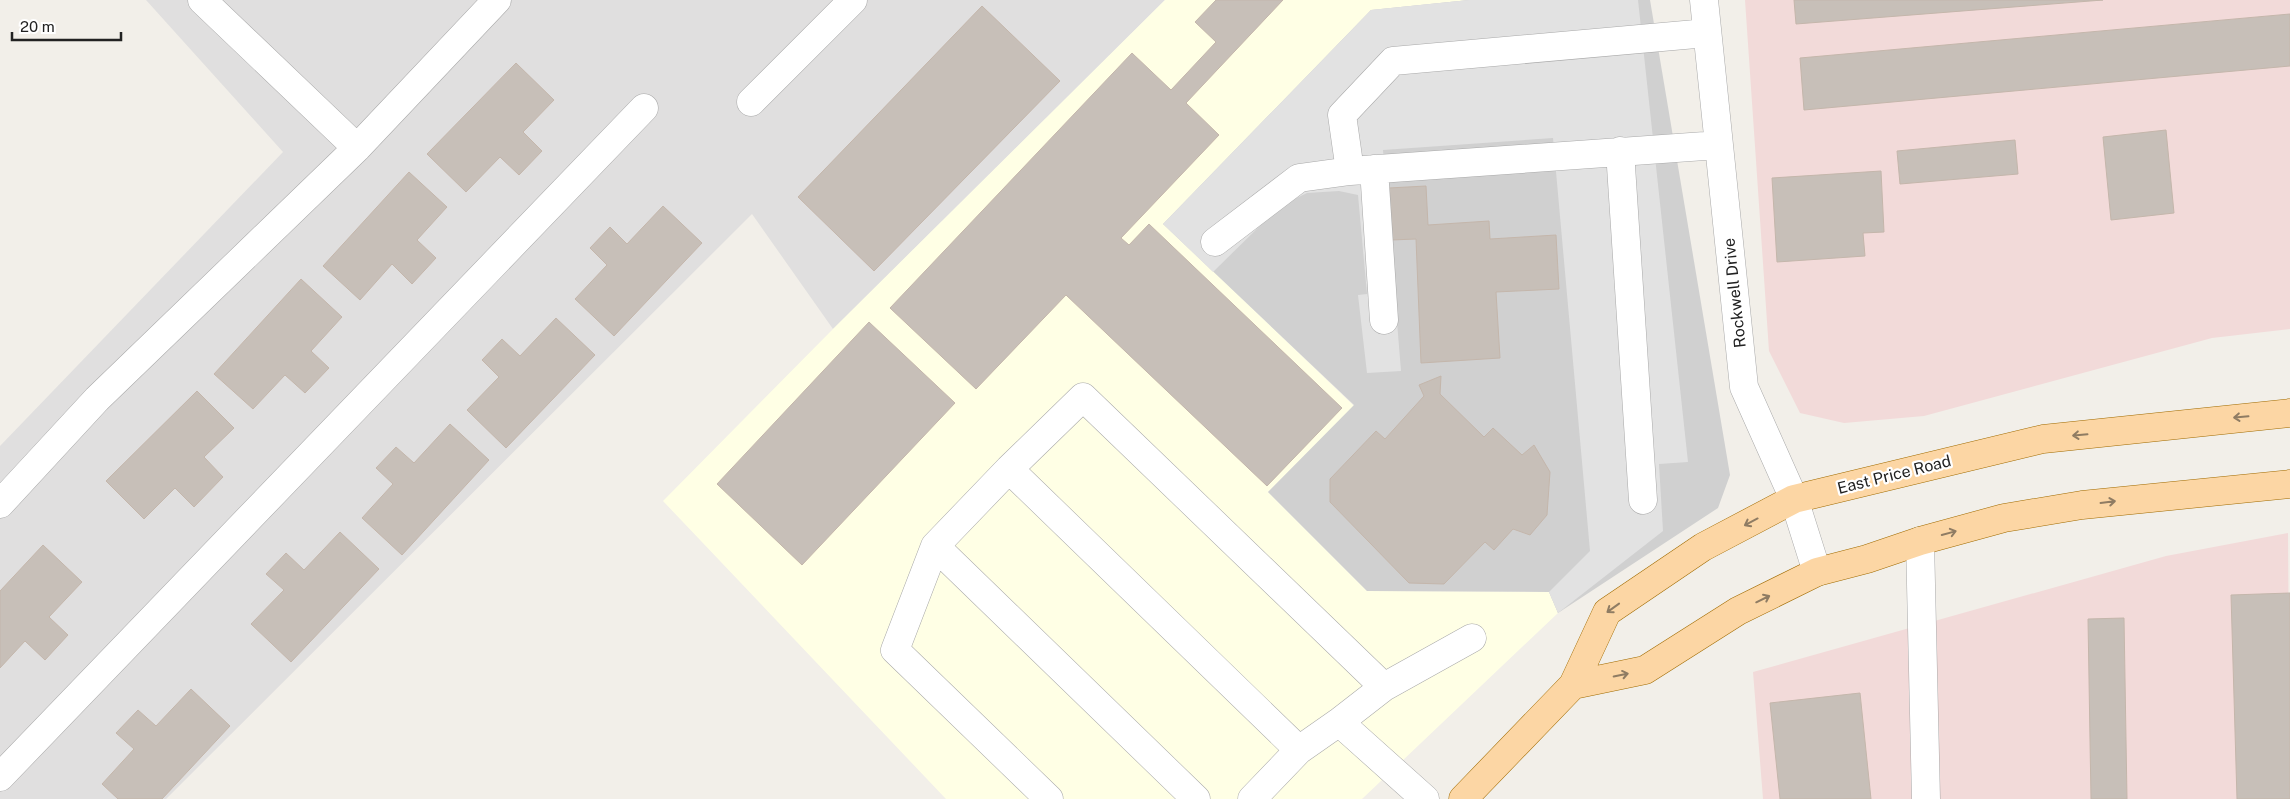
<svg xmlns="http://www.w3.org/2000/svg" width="2290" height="799" font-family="'Public Sans',sans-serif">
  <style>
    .residential { fill: #e0dfdf }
    .commercial { fill: #f2dad9 }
    .education { fill: #ffffe5 }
    .religious { fill: #d0d0d0 }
    .parking { fill: #e2e2e2 }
    .building { fill: #c7bfb8; stroke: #c4b6ab }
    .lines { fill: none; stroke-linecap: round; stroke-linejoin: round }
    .minor-casing { stroke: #a9a9a9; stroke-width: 29 }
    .major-casing { stroke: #a06b00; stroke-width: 29 }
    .minor { stroke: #fff; stroke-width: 28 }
    .major { stroke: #fcd6a4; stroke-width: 28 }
    .oneway { stroke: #8f7c63 }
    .labels { text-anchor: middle; stroke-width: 4.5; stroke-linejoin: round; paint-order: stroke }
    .street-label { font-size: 16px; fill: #222; stroke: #fff }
  </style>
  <rect width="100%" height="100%" fill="#f2efe9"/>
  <path class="residential" d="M146,0H1165L833,329L752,214L166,799H0V446L283,152Z"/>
  <path class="commercial" d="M1745,0H2290V329L2212,338L1924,416L1844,423L1800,413L1769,351Z
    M2288,533L2290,799H1763L1753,672L2166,556Z"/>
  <path class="education" d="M1165,0H1469L1371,10L1164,224L1354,406L1268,492L1367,591L1549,592L1558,613L1362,799H946L663,501L833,329Z"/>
  <path class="religious" d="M1469,0H1650L1730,475L1718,508L1558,613L1549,592L1367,591L1268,492L1354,405L1163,224L1371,10Z"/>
  <path class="parking" d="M1469,0H1638L1688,462L1659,464L1663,531L1558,613L1549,592L1590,551L1553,138L1383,150L1401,371L1367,373L1358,295L1367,294L1358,195L1339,191L1307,193L1280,206L1213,272L1163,224L1371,10Z"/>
  <path class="building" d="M1216,0H1283L1186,103L1219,135L1121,238L1129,245L1149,224L1342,408L1267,486L1066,295L976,389L890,308L1132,53L1171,90L1216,42L1195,22Z
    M1794,0H2103L1796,24Z
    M982,6L1060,81L874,271L798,197Z
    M2290,14V66L1804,110L1800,58Z
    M516,63L554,100L523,132L542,151L519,175L500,157L466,192L427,154Z
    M2166,130L2174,213L2111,220L2103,137Z
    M2015,140L2018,174L1900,184L1897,151Z
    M1881,171L1884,232L1863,233L1865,256L1777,262L1772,178Z
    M409,172L447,207L417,240L436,258L412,284L392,264L360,300L323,266Z
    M1426,186L1428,225L1489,221L1490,239L1556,235L1559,289L1496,292L1500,358L1421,363L1416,239L1391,240L1389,188Z
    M663,206L702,243L614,336L575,299L607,265L590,248L610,227L627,244Z
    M301,279L342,317L311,351L329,368L305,393L285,375L253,409L214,374Z
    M556,318L595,355L506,448L467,410L499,377L482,360L502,339L520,356Z
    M869,322L955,403L802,565L717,484Z
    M1441,376L1440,394L1484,437L1493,428L1522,455L1534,445L1550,472L1547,515L1530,535L1513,529L1494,550L1485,542L1444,584L1409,583L1330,502V479L1376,431L1385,439L1424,396L1419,385Z
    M197,391L234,428L204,457L223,477L194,507L175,488L144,519L106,481Z
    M450,424L489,460L402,555L362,518L393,484L376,468L396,447L414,463Z
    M340,532L379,569L291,662L251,624L284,590L266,574L286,553L304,570Z
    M43,545L82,582L49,617L68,635L45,660L25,641L0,668V591Z
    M2290,593V799H2237L2231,595Z
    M2124,618L2127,799H2091L2088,619Z
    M191,689L230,726L162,799H118L102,784L134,749L116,733L138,710L156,726Z
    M1860,693L1871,799H1780L1770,703Z"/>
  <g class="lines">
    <g class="minor-casing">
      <path id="minor" d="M202,0L357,148
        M1704,0L1744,387L1794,499L1817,572
        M1707,33L1393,61L1342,115L1350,171L1719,145
        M751,102L853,0
        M1620,151L1643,500
        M1374,169L1384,320
        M1215,242L1299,178L1350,171
        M1009,469L935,546L1196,799
        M0,504L97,399L357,148L497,0
        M1920,541L1926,799
        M935,546L895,650L1049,799
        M1339,722L1384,687L1472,638
        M1299,750L1009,469L1083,397L1384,687
        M0,777L644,108
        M1252,799L1299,750L1339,722L1425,799"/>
    </g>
    <g class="major-casing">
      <path id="major" d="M1573,685L1645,670L1738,611L1817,572L1867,559L1920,541L2004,518L2082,505L2290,484
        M1463,799L1573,685L1607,612L1703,547L1794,499L2043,439L2290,413"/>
    </g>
    <use href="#minor" class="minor"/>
    <use href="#major" class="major"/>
  </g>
  <defs><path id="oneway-shaft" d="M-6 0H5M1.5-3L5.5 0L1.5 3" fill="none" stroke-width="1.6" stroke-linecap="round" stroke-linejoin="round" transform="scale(1.25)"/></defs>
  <g class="oneway">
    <use href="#oneway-shaft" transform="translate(2241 417) rotate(175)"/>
    <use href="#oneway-shaft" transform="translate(2080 435) rotate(175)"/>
    <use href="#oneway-shaft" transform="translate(2108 502) rotate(-7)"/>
    <use href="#oneway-shaft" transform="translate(1751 522) rotate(152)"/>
    <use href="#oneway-shaft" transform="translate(1949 533) rotate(-15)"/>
    <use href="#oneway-shaft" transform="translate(1763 599) rotate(-26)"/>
    <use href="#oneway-shaft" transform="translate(1613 608) rotate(144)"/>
    <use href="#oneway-shaft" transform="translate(1621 675) rotate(-12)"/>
  </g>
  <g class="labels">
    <g class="street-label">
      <text transform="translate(1734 293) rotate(-96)" y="6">Rockwell Drive</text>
      <text transform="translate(1894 474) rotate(-14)" y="6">East Price Road</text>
    </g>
  </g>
  <path d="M12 32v8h109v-8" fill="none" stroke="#222222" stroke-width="2.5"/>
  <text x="20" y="32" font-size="15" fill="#222222" stroke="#ffffff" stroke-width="4" paint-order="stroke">20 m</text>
</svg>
